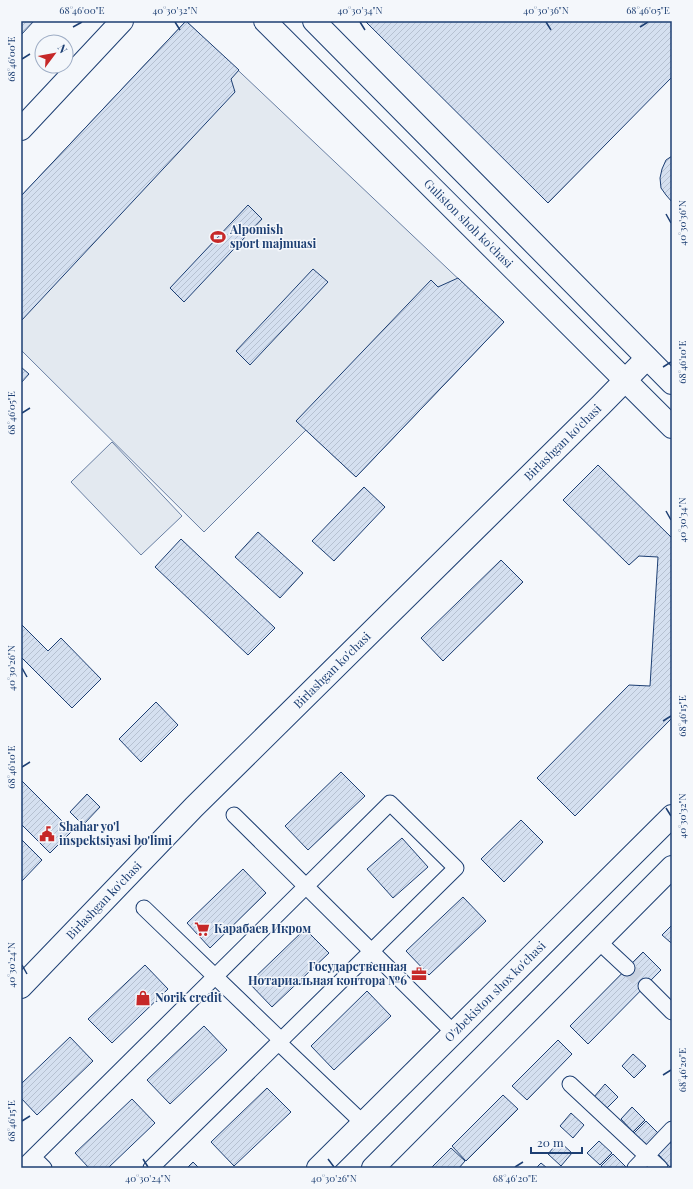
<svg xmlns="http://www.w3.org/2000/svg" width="693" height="1189" font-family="'Playfair Display',serif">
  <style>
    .garden { fill: #e3e9f0; stroke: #687fa3 }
    .building { fill: url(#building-hatch); stroke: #1d3f73 }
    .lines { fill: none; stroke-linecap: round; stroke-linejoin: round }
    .street-tunnel { stroke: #c9d2e0; stroke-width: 15; stroke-dasharray: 15 8; stroke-linecap: butt }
    .street-casing { stroke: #1d3f73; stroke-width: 17 }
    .secondary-casing { stroke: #1d3f73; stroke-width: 24 }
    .primary-casing { stroke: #1d3f73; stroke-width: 24 }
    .street { stroke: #f4f7fb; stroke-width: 15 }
    .secondary { stroke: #f4f7fb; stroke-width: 22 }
    .primary { stroke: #f4f7fb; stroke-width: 22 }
    .ticks { fill: none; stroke: #1d3f73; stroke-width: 1.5 }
    .labels { text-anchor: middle; stroke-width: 3; stroke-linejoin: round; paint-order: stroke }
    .street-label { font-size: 12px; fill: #1d3f73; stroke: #f4f7fb }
    .poi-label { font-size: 12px; font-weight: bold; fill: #1d3f73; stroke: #f4f7fb; text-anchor: start }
    .neatline { fill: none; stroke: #1d3f73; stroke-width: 1.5 }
    .ticks-label { font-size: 10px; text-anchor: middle; fill: #1d3f73 }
  </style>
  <defs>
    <pattern id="building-hatch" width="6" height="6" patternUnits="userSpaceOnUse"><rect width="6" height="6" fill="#d5e0f0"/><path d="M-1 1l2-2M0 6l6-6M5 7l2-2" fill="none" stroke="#b6c1d1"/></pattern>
  </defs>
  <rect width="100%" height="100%" fill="#f4f7fb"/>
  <path class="garden" d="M186,21L504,322L356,477L306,430L204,532L21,350V196Z
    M112,442L182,516L141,555L71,482Z"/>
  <path class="building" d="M21,21H34L21,35Z
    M186,21L239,70L231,79L235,92L21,321V196Z
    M365,21H672V77L548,203Z
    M672,156V202L666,195L661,188L660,178L662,169L666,160Z
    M248,205L262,219L184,302L170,288Z
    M313,269L328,282L250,365L236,351Z
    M458,278L504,322L356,477L296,421L431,280L438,287Z
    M21,367L29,374L21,383Z
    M598,465L672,538V718L575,816L537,778L629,685L650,686L658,557L639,556L629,565L563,500Z
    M364,487L385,507L334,561L312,541Z
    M258,532L303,573L280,598L235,557Z
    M181,539L275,628L248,655L155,567Z
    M501,560L523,582L443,661L421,638Z
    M21,624L48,651L61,638L101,679L72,708L21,657Z
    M156,702L178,725L141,762L119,739Z
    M341,772L365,796L308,850L285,826Z
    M21,780L72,831L50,853L21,824Z
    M87,794L100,807L83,825L70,812Z
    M521,820L543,842L504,882L481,859Z
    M402,838L428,867L393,898L367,869Z
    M21,839L42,860L21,882Z
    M243,869L266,893L210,948L187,923Z
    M463,897L486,921L429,975L406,951Z
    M672,925V943L670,942L662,935Z
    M305,929L329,953L272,1007L249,983Z
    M643,952L661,970L588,1044L570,1026Z
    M145,965L168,989L112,1043L88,1019Z
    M367,991L391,1016L334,1070L311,1046Z
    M204,1026L227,1050L170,1104L147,1080Z
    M70,1037L93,1061L37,1115L21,1098V1084Z
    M558,1040L572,1054L527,1100L512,1086Z
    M633,1054L646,1066L634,1078L622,1066Z
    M605,1084L618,1097L606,1109L594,1097Z
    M267,1088L291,1112L234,1166L211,1142Z
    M503,1095L518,1109L466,1161L452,1146Z
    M132,1099L155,1123L108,1168H89L75,1153Z
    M632,1107L645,1120L633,1132L621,1119Z
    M571,1113L584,1125L573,1138L560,1126Z
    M646,1121L659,1134L647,1146L634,1133Z
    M559,1141L572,1153L561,1166L548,1154Z
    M599,1141L612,1153L600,1165L587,1153Z
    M670,1142L672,1145V1165L670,1167L658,1154Z
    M451,1148L465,1161L459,1168H431Z
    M613,1154L626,1167L625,1168H603L601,1166Z
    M193,1162L199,1168H187Z
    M541,1163L547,1168H536Z"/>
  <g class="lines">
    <path class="street-tunnel" d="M627,968L646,986"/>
    <g class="street-casing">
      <path id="street" d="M234,815L454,1033
        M144,908L281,1040
        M598,941L627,968
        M646,986L672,1012
        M279,1043L364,1124
        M570,1084L660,1168
        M33,1157L44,1168
        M22,1168L390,803L456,868L151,1168
        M635,1168L672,1129"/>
    </g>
    <g class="secondary-casing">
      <g id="secondary">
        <path d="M21,129L122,21"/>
        <path id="s1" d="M21,987L194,807L601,405L647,358"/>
      </g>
    </g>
    <g class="primary-casing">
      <g id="primary">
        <path id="s2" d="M265,21L672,427"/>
        <path d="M314,21L672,383"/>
        <path id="s3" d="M318,1168L672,816"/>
        <path d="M373,1168L672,867"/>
      </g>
    </g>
    <use href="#street" class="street"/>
    <use href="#secondary" class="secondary"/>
    <use href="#primary" class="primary"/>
  </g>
  <path class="ticks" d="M175,22L180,30M360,22L365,30M546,22L551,30M73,27L82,22M640,27L648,22M22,59L30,54M666,214L671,223M663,367L671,362M22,413L30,408M666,511L671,520M22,668L27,677M663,721L671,716M22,767L30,762M666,808L671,816M22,965L27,974M663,1075L671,1070M22,1121L30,1116M143,1159L148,1167M328,1159L334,1167M515,1167L523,1162"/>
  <defs>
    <g id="stadium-bare" transform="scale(1.2)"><path d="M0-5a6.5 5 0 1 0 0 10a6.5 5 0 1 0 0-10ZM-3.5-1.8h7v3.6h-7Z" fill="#c62828" stroke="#f4f7fb" stroke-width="2.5" paint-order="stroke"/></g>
    <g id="civic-bare" transform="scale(1.2)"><path d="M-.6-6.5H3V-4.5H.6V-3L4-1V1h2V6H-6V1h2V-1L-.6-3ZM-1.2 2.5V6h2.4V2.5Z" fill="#c62828" stroke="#f4f7fb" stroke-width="2.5" paint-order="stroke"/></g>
    <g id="supermarket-bare" transform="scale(1.2)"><path d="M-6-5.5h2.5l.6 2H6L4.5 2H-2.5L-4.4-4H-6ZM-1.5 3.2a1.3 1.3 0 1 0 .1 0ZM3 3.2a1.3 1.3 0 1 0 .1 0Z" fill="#c62828" stroke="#f4f7fb" stroke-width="2.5" paint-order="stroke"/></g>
    <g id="office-bare" transform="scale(1.2)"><path d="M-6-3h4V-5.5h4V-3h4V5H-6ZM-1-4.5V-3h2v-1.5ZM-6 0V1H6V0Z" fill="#c62828" stroke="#f4f7fb" stroke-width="2.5" paint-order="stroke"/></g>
    <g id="shop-bare" transform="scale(1.2)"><path d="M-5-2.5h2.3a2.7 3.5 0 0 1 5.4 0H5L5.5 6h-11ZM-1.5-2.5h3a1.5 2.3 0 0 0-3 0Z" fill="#c62828" stroke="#f4f7fb" stroke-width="2.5" paint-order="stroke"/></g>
  </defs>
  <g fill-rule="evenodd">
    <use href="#stadium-bare" x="218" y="237"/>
    <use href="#civic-bare" x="47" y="834"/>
    <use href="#supermarket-bare" x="202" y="929"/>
    <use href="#office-bare" x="419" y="974"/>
    <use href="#shop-bare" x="143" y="998"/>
  </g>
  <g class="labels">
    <g class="street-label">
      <text dy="4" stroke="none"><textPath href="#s2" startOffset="287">Guliston shoh ko'chasi</textPath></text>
      <text dy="4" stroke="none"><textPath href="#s1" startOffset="768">Birlashgan ko'chasi</textPath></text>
      <text dy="4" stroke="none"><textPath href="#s1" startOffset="444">Birlashgan ko'chasi</textPath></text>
      <text dy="4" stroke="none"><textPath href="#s1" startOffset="120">Birlashgan ko'chasi</textPath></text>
      <text dy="4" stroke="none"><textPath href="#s3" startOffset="250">O'zbekiston shox ko'chasi</textPath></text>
    </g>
    <g class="poi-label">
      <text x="230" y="234">Alpomish<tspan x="230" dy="14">sport majmuasi</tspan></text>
      <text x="59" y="831">Shahar yo'l<tspan x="59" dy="14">inspektsiyasi bo'limi</tspan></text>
      <text x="214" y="933">Карабаев Икром</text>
      <text x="407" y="971" text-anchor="end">Государственная<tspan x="407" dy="14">Нотариальная контора №6</tspan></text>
      <text x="155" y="1002">Norik credit</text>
    </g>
  </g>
  <rect width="693" height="1189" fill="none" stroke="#f4f7fb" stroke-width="44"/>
  <g transform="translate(54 54) rotate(58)"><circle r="19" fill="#f4f7fb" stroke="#9eadc5"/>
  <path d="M0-3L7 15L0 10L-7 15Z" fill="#c62828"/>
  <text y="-6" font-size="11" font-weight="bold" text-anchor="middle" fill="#1d3f73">N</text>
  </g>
  <path d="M531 1147v6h51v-6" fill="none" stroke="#1d3f73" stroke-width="2"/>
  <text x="537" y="1147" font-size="12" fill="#1d3f73" stroke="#f4f7fb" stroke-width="3" paint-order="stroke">20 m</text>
  <rect x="22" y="22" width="649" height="1145" class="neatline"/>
  <g class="ticks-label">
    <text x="82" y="14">68°46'00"E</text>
    <text x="175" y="14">40°30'32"N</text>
    <text x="360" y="14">40°30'34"N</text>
    <text x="546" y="14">40°30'36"N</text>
    <text x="648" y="14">68°46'05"E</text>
    <text transform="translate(11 59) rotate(-90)" y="4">68°46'00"E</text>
    <text transform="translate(682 223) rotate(-90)" y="4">40°30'36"N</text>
    <text transform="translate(682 362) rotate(-90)" y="4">68°46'10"E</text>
    <text transform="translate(11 413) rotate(-90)" y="4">68°46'05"E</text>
    <text transform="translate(682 520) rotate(-90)" y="4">40°30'34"N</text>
    <text transform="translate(11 668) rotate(-90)" y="4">40°30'26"N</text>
    <text transform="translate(682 716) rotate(-90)" y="4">68°46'15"E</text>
    <text transform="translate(11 767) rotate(-90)" y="4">68°46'10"E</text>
    <text transform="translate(682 816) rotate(-90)" y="4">40°30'32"N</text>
    <text transform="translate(11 965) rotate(-90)" y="4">40°30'24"N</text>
    <text transform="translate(682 1070) rotate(-90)" y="4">68°46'20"E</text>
    <text transform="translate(11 1121) rotate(-90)" y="4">68°46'15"E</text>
    <text x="148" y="1182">40°30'24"N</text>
    <text x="334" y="1182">40°30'26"N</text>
    <text x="515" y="1182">68°46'20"E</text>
  </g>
</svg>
